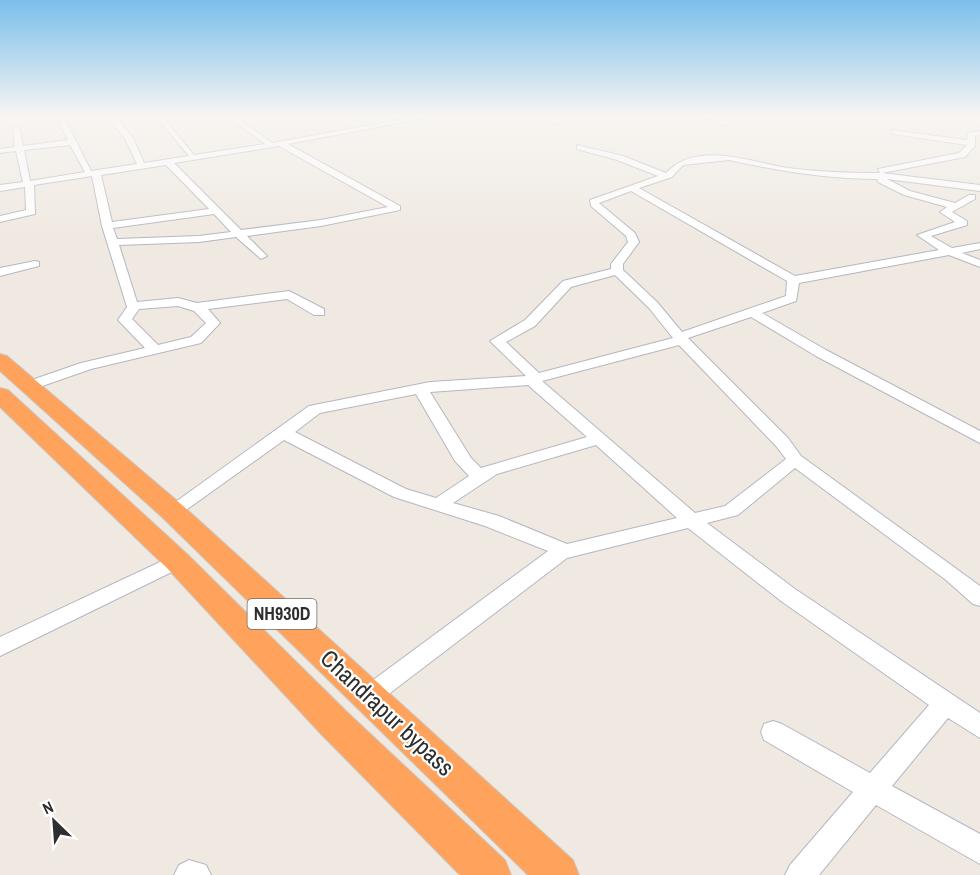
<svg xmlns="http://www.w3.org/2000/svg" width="980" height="875" font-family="'Archivo Narrow',sans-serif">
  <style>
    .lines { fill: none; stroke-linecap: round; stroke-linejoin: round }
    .minor-casing { stroke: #b4b7c1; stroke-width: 2 }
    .highway-casing { stroke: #c9c9c9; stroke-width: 2 }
    .minor { fill: #fff; fill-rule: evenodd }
    .highway { fill: #ffa35c; fill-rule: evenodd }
    .labels { text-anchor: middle; stroke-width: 4.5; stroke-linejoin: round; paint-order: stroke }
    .shield { fill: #fff; stroke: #6d6d6d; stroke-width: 1.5 }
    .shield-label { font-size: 18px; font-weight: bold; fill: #2e2e2e }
    .near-street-label { font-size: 24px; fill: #2e2e2e; stroke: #fff }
  </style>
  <rect width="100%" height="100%" fill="#efe9e1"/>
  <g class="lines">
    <g class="minor-casing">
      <path id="minor" d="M75,116H114L133,138L144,163L189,156L156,116H162L194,155L265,144L227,116H234L272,143L422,116H435L288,144L400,206V210L321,226L247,236L267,256L261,259L236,237L199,242L119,245L137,302L178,298L197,303L289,291L324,309V315H314L287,299L208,309L220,323L201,343L91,369L28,391L20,386L23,383L81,363L145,348L118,320L127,307L102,226L92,176L34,185L35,214L0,222V216L26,210L25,187L0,191V185L23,182L16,151L0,153V149L15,147L13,127L20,129L23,146L68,140L59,123L66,121L91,171L137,164L125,139L109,118H78ZM70,145L85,172L30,181L24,150ZM279,146L388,207L321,220L241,230L174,163ZM166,165L209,209L112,222L101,175ZM214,214L231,232L199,236L117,239L113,228ZM178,306L194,311L206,323L191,337L158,345L132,319L139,309Z
        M535,116H545L561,122L557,124Z
        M703,116H713L731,123L724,125Z
        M890,130L967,140L968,133L980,131V135L975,136V146L965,157L882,173L980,185V191L887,179L910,191L955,203L969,195H975V199L952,212L967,221V225L931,236L952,248L980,243V249L962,253L980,260V267L949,255L799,283L796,301L762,313L826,350L980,431V443L816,356L751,317L688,338L788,438L801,456L980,586V606L973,604L946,580L795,468L738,515L707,523L795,589L980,713V738L948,718L892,786L980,834V864L876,805L819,875H785L790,865L853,792L764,740L761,732L764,724L773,721L782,724L870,773L929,705L781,601L688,528L567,558L377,703L369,706L361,703L357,696L361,689L548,551L485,526L394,497L284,440L179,515H165L163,511L309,406L430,382L526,376L490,341L525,320L563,281L611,269V264L628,242L626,236L591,206L590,200L658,176L617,160L577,149V145L623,156L666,173C697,140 750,162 788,168C819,172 849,173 880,173L878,169L959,153L967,145L893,134ZM729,160C779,171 826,179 877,179L878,182L904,195L947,207L940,212L955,222L917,235L939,250L795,276L639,188L672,177L683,165ZM631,191L787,281L786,296L682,332L657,302L623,270V264L639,242L635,233L599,203ZM615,275L649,308L673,338L539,373L506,342L535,326L571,287ZM679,345L776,446L786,459L725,506L695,513L542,381ZM528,385L587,437L481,468L471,458L430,392ZM416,394L455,461L469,476L436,498L406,489L295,432L320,413ZM596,445L677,518L567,544L499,516L453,503L497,474Z
        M35,261L39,262V266L0,276V268Z
        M177,554L184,556L187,561L184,566L0,656V637Z
        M189,860L206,865L211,875H174L179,865Z"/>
    </g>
    <g class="highway-casing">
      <path id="highway" d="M0,354L7,356L182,505L573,860L579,875H528L162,517L0,371Z
        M0,388L8,390L187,554L347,712L505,860L511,875H460L321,734L167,568L0,407Z"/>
    </g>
    <use href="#minor" class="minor"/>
    <use href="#highway" class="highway"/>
  </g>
  <linearGradient id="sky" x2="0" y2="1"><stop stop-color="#7abfeb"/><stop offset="0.49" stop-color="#f8f5f2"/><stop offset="1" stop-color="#f8f5f2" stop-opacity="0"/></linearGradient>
  <rect width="980" height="238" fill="url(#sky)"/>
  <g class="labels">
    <rect class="shield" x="247.5" y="599" width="69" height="30" rx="4.5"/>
    <g class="shield-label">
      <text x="282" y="620">NH930D</text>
    </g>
    <g class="near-street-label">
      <text transform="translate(387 713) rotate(43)" y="8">Chandrapur bypass</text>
    </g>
  </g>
  <g transform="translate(54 821) rotate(335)" stroke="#ffffff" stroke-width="4.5" paint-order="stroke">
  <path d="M0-4.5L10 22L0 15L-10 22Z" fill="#2e2e2e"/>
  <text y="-9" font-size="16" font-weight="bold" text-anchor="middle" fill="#2e2e2e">N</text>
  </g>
</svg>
